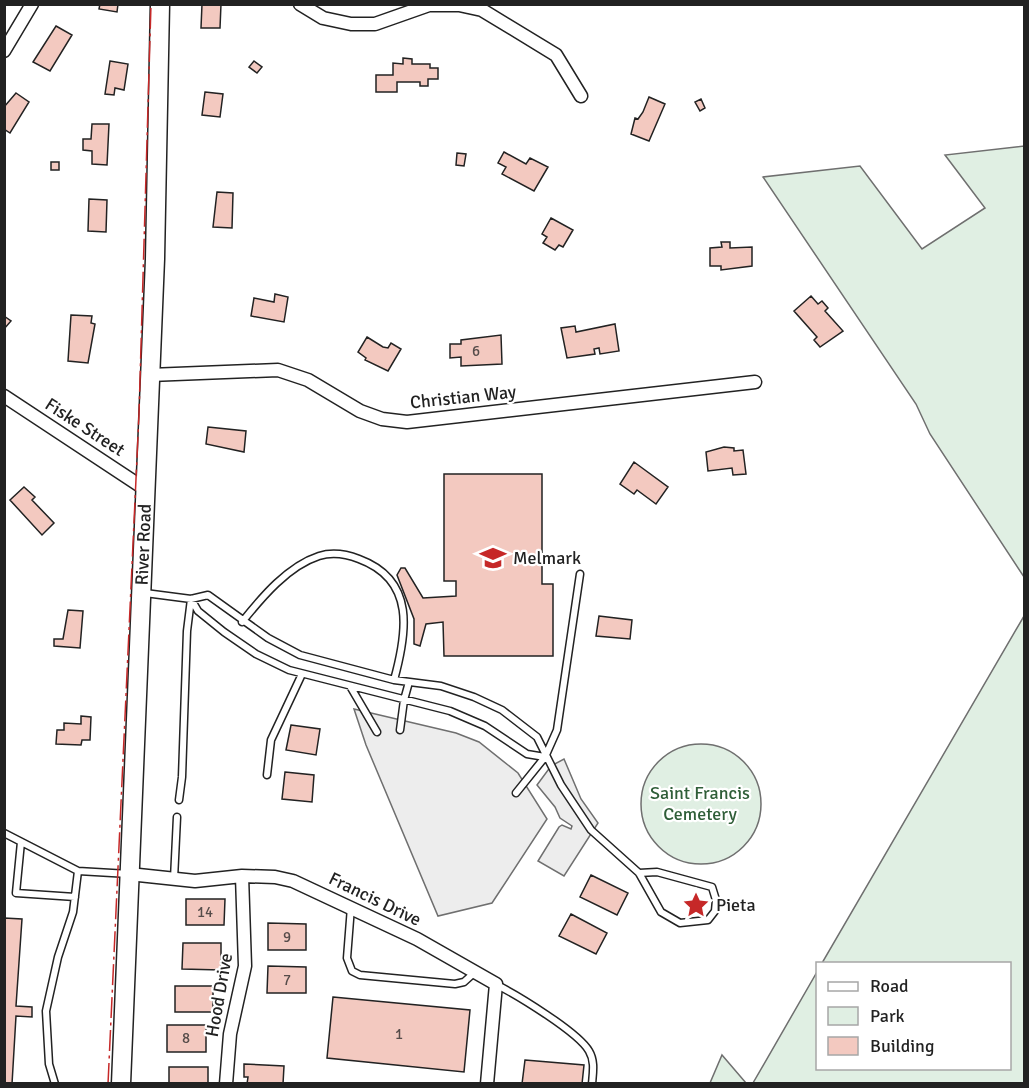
<svg xmlns="http://www.w3.org/2000/svg" width="1029" height="1088" font-family="Signika,sans-serif">
  <style>
    .green { fill: #e0efe3; stroke: #6f6f6f; stroke-width: 1.5 }
    .parking { fill: #ededed; stroke: #6f6f6f; stroke-width: 1.5 }
    .building { fill: #f3c9c0; stroke: #222; stroke-width: 1.5 }
    .lines { fill: none; stroke-linecap: round; stroke-linejoin: round }
    .service-casing { stroke: #222; stroke-width: 9 }
    .minor-casing { stroke: #222; stroke-width: 15 }
    .secondary-casing { stroke: #222; stroke-width: 21 }
    .service { stroke: #fff; stroke-width: 6 }
    .minor { stroke: #fff; stroke-width: 12 }
    .secondary { stroke: #fff; stroke-width: 18 }
    .power { stroke: #c62828; stroke-width: 1.5; stroke-dasharray: 21 4.5 3 4.5; stroke-linecap: butt }
    .labels { text-anchor: middle; stroke-width: 4.5; stroke-linejoin: round; paint-order: stroke }
    .number-label { font-size: 15px; fill: #564c4a }
    .street-label { font-size: 18px; fill: #222; stroke: #fff }
    .poi-label { font-size: 18px; fill: #222; stroke: #fff; text-anchor: start }
    .park-label { font-size: 18px; fill: #2f5e38; stroke: #fff }
  </style>
  <rect width="100%" height="100%" fill="#fff"/>
  <path class="green" d="M1024,146V577L930,434L916,404L763,177L860,166L922,249L985,208L945,155Z
    M1024,616V1083H753L817,972L818,1068H1010V964L822,963Z
    M641 804a60 60 0 1 1 120 0a60 60 0 1 1-120 0Z
    M722,1055L746,1083H710Z"/>
  <path class="parking" d="M354,709L456,733L479,742L518,773L547,819L492,903L438,916L366,745Z
    M564,759L581,799L598,823L564,876L538,861L559,827L562,825L571,829L572,826L560,818L555,807L537,785L551,766Z"/>
  <path class="building" d="M100,4H118L117,12L99,9Z
    M202,4H221L220,28H201Z
    M56,26L72,35L50,71L33,62Z
    M403,58L412,59V64H430V68H438V79H428V86H420V82H397V92H376V75H393V63L403,64Z
    M110,61L128,64L124,90L115,88L114,95L105,94Z
    M254,61L262,67L257,73L249,67Z
    M205,92L223,94L220,117L202,115Z
    M16,93L29,102L10,133L4,129V107Z
    M649,97L665,104L649,141L631,134L635,118L638,119L643,112Z
    M701,99L705,108L700,111L695,102Z
    M92,124H109L107,165L92,164V151L83,150V139H91Z
    M504,152L526,164L530,158L548,167L534,191L502,174L506,167L498,163Z
    M457,153L466,154L464,166L456,165Z
    M51,162H59V170H51Z
    M217,192L233,193L232,228L213,227Z
    M89,199L107,200L106,232L88,231Z
    M551,218L573,230L563,247L559,245L555,250L543,243L547,237L542,234Z
    M721,242H730V248L752,247V266L721,270V266H710V248L722,247Z
    M275,294L288,297L284,322L251,316L254,298L274,302Z
    M811,296L818,304L822,301L828,308L825,311L843,331L820,347L814,340L817,337L794,311Z
    M71,315L92,316L91,323L95,324L88,363L68,361Z
    M4,316L11,321L4,329Z
    M615,324L619,351L600,354L599,348L594,349L595,354L567,358L561,328L575,326L576,332Z
    M501,335L502,364L461,366V357L450,358V344H461V340Z
    M367,337L383,347L388,348L391,343L401,349L388,371L365,360L366,358L358,352Z
    M208,427L246,431L244,452L206,444Z
    M724,447L734,448V451L743,450L746,474L733,475L732,468L708,471L706,452Z
    M634,462L668,487L656,504L637,490L634,494L620,484Z
    M444,474H542V584H553V656H444L443,622L426,624L420,646L414,644V619L397,575L401,568H405L423,598L456,596V581H444Z
    M24,487L35,497L32,500L54,523L42,535L10,500Z
    M68,610L83,611L80,648L54,646V639H63Z
    M599,616L632,620L630,639L596,636Z
    M81,716L91,717L90,740H82L81,745L56,744L57,730H64V723L81,724Z
    M291,725L320,729L316,755L286,750Z
    M285,772L314,775L312,802L282,799Z
    M591,875L628,893L617,915L580,897Z
    M186,899H225L224,925H186Z
    M571,914L607,933L596,954L559,936Z
    M4,918L22,919L16,1006L32,1007V1017L16,1016L12,1084H4Z
    M268,923L306,924V950H268Z
    M183,943H221V970L182,969Z
    M268,966L306,967V993H267Z
    M175,986H213V1012H175Z
    M333,997L470,1010L464,1072L327,1058Z
    M167,1025H206V1052H167Z
    M525,1060L584,1065L582,1084H522Z
    M244,1064L284,1066L283,1084H247L248,1077H244Z
    M169,1067H208V1084H169Z"/>
  <g class="lines">
    <g class="service-casing">
      <path id="service" d="M145,593L191,599L208,595L268,638L300,655L394,680L441,686L474,697L502,710L537,737L561,785L591,830L639,873L661,912L680,923L708,920L715,911L716,900L712,887L657,872L639,873
        M191,599L198,611L224,632L256,654L289,670L450,711L485,726L527,754L545,757
        M242,622C262,597 288,566 319,556C332,552 346,554 359,559C416,580 407,633 394,680
        M350,686L377,732
        M400,730L404,700L409,682
        M267,775L271,740L302,674
        M516,793L545,757L557,730L580,574
        M179,800L182,777L187,631L191,599
        M4,833L78,871L129,874
        M21,842L16,893L75,897
        M174,879L177,817
        M351,907L347,958L352,971L360,975L455,984L464,982L475,972
        M497,985C517,995 578,1032 589,1051C595,1061 593,1072 592,1084
        M55,1084L49,1064L46,1011L58,957L73,912L78,871"/>
    </g>
    <g class="minor-casing">
      <path id="minor" d="M300,4L323,18L351,24H375L429,5H459L482,10L556,55L581,96
        M4,51L32,4
        M150,375L278,370L308,380L360,411L382,419L407,422L755,382
        M4,396L145,489
        M129,874L195,881L242,876L275,877L293,881L417,939L496,984L487,1084
        M226,1084L230,1034L245,966L242,876"/>
    </g>
    <g class="secondary-casing">
      <g id="secondary">
        <path id="s1" d="M121,1084L155,259L160,4"/>
      </g>
    </g>
    <use href="#service" class="service"/>
    <use href="#minor" class="minor"/>
    <use href="#secondary" class="secondary"/>
    <path class="power" d="M108,1084L139,414L151,4"/>
  </g>
  <defs>
    <g id="school-bare" transform="scale(2.07)"><path d="M0-5L7-2L0 1L-7-2ZM-4 1L0 2.5L4 1V4Q0 6-4 4Z" fill="#c62828" stroke="#fff" stroke-width="2.5" paint-order="stroke"/></g>
    <g id="sight-bare" transform="scale(2.07)"><path d="M0-6L1.8-2.2L6-1.7L2.9 1.2L3.7 5.4L0 3.3L-3.7 5.4L-2.9 1.2L-6-1.7L-1.8-2.2Z" fill="#c62828" stroke="#fff" stroke-width="2.5" paint-order="stroke"/></g>
  </defs>
  <g fill-rule="evenodd">
    <use href="#school-bare" x="493" y="558"/>
    <use href="#sight-bare" x="696" y="905"/>
  </g>
  <g class="labels">
    <g class="number-label">
      <text x="476" y="356">6</text>
      <text x="205" y="917">14</text>
      <text x="287" y="942">9</text>
      <text x="287" y="985">7</text>
      <text x="399" y="1039">1</text>
      <text x="186" y="1043">8</text>
    </g>
    <g class="street-label">
      <text transform="translate(463 397) rotate(-6)" y="6">Christian Way</text>
      <text transform="translate(85 427) rotate(33)" y="6">Fiske Street</text>
      <text dy="6" stroke="none"><textPath href="#s1" startOffset="540">River Road</textPath></text>
      <text transform="translate(375 899) rotate(26)" y="6">Francis Drive</text>
      <text transform="translate(219 995) rotate(-80)" y="6">Hood Drive</text>
    </g>
    <g class="poi-label">
      <text x="513" y="564">Melmark</text>
      <text x="716" y="911">Pieta</text>
    </g>
    <g class="park-label">
      <text x="700" y="799">Saint Francis<tspan x="700" dy="21">Cemetery</tspan></text>
    </g>
  </g>
  <rect width="1029" height="1088" fill="none" stroke="#222222" stroke-width="12"/>
  <rect x="816" y="962" width="195" height="108" fill="#ffffff" stroke="#a7a7a7" stroke-width="1.5"/>
  <rect x="828" y="982" width="30" height="9" fill="#ffffff" stroke="#a7a7a7" stroke-width="1.5"/>
  <text x="870" y="992" font-size="18" fill="#222222">Road</text>
  <rect x="828" y="1007" width="30" height="18" fill="#e0efe3" stroke="#a7a7a7" stroke-width="1.5"/>
  <text x="870" y="1022" font-size="18" fill="#222222">Park</text>
  <rect x="828" y="1037" width="30" height="18" fill="#f3c9c0" stroke="#a7a7a7" stroke-width="1.5"/>
  <text x="870" y="1052" font-size="18" fill="#222222">Building</text>
</svg>
